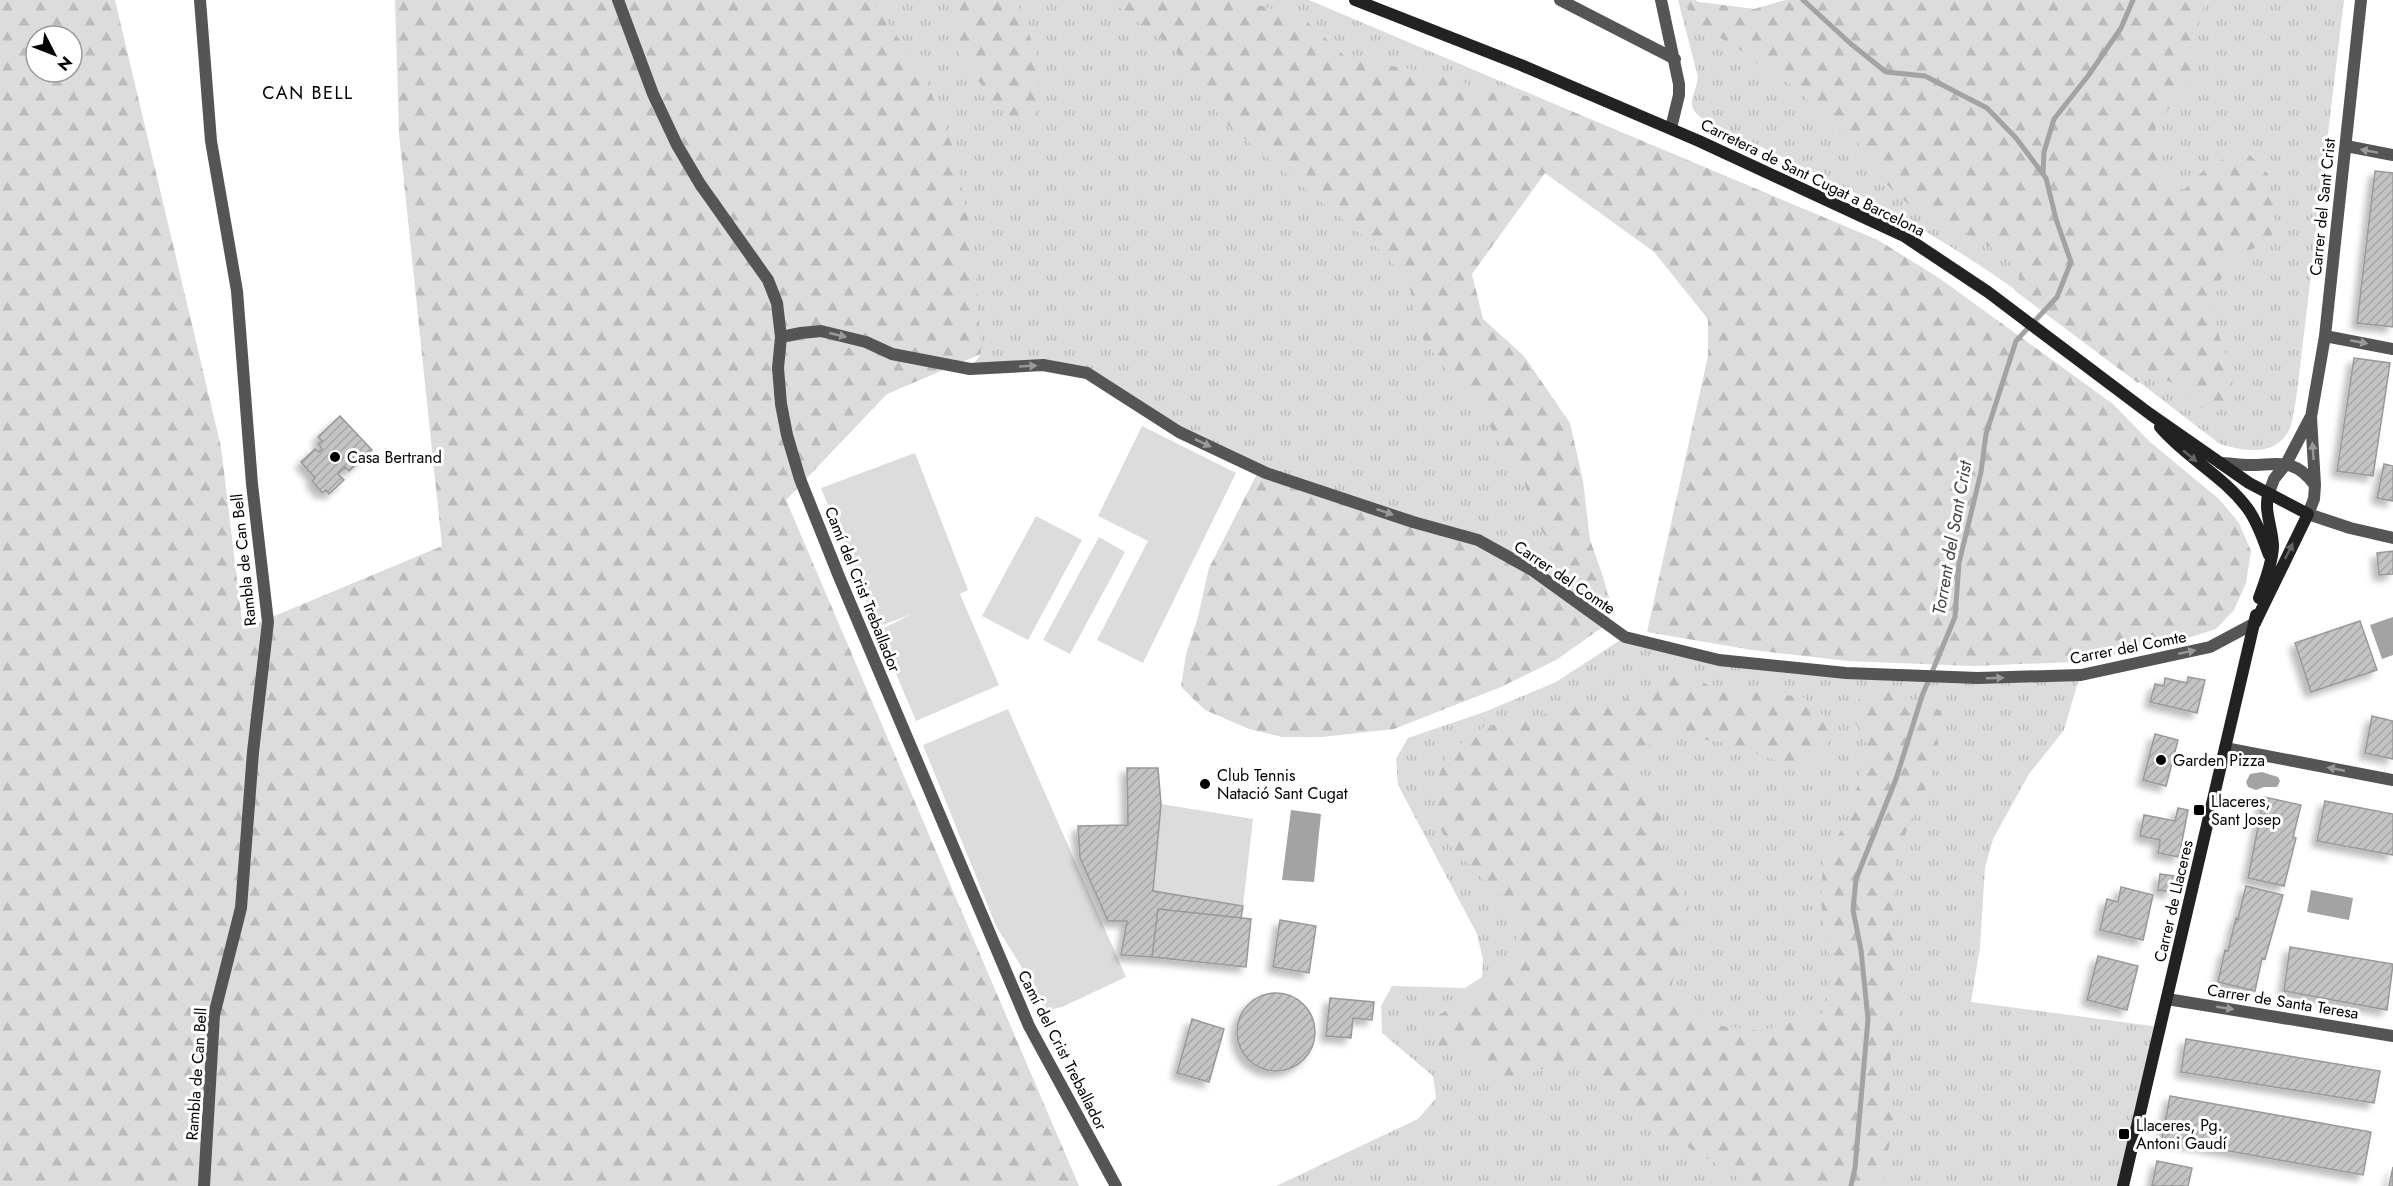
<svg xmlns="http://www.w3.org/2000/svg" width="2393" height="1186" font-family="Jost,sans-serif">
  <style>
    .grass { fill: url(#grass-tufts) }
    .forest { fill: url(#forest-firs); fill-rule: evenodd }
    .park { fill: #dcdcdc }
    .water { fill: #a3a3a3 }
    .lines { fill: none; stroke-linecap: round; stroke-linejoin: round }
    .stream { stroke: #a3a3a3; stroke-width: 5 }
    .building { fill: url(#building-hatch); stroke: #999; stroke-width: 1.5; filter: url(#shadow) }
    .minor { stroke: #555; stroke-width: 12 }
    .tertiary { stroke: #555; stroke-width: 12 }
    .secondary { stroke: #222; stroke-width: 12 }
    .oneway { fill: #999 }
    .oneway2 { fill: #646464 }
    .poi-dot { fill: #000; stroke: #fff; stroke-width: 2 }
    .labels { text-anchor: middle; stroke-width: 6; stroke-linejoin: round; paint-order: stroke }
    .street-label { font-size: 16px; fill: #000; stroke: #fff }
    .poi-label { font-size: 16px; fill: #000; stroke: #fff; text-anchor: start }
    .neighbourhood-label { font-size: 18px; letter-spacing: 1.5px; fill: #000; stroke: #fff }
    .water-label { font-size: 18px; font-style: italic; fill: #444; stroke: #fff }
  </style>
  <defs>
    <pattern id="grass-tufts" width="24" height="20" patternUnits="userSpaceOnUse" patternTransform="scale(1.5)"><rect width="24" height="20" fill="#dcdcdc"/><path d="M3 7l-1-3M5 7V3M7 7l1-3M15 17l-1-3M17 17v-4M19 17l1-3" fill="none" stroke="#bbb"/></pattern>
    <pattern id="forest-firs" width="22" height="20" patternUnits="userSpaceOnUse" patternTransform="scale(1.5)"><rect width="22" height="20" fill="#dcdcdc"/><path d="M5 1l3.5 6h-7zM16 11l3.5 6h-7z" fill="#bbb"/></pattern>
    <pattern id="building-hatch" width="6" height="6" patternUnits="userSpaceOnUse" patternTransform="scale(1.5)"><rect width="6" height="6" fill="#c4c4c4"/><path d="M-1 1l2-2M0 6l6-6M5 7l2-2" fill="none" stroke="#a7a7a7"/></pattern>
    <filter id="shadow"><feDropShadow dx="-5.5" dy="5.5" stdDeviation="3" flood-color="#0004"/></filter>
  </defs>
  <rect width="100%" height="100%" fill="#fff"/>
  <path class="grass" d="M871,0H1309L1538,97L1478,124L1417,220L1563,519L1601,571L1612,607L1607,624L1358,503L1179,432L1087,373L1043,365L970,369L981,354Z
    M1678,0H1696L1698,3L1754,9L1786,0H2344L2296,400C2293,410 2293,424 2288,432C2274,457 2243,451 2220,444C2134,379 2050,310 1959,252C1879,201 1786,160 1700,117C1684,103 1696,95 1698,77Z
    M1625,637L1719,660L1846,673L2080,675L2064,730L2029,774L1993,839L1985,868L1980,947L1971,1002L2160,1027L2123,1186H1276L1418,1119L1436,1098L1433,1076L1382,1033L1381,1006L1392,986L1465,988L1482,977L1483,960L1477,934L1398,785L1396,759L1408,738L1487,711L1556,682Z"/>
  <path class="forest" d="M0,0H115L221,447L243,629L442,546L399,134L395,0H871L923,72L954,150L974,248L981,354L887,394L786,500L1079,1186H0ZM36,36H72V72H36Z
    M949,0H1016L1040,63L1034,116L1015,120L991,99L957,51Z
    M1109,0H1239L1302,17L1347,58L1449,76L1484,92L1538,97L1878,240L1939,278L2113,404L2150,442L2219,499L2239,523L2251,551L2246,583L2234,610L2216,629L2178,641L2074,662L1973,666L1848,661L1752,650L1647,632L1708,356V319L1654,252L1545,173L1472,274L1483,319L1524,356L1570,423L1583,481L1590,540L1601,571L1593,591L1574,579L1555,555L1531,510L1523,476L1499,443L1476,401L1447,371L1418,332L1409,283L1386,255L1223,121L1175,49Z
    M1684,0L1754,9L1786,0H2206L2193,44L2197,75L2155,126L2164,179L2184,190L2211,163L2247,152L2268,174L2275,212L2271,241L2233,257L2212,296L2217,330L2233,374L2231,398L2218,412L2193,406L2184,387L2149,374L2138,383L2014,290L2019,285V270L1998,251L1958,230L1936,210L1907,203L1884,182L1862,146L1814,110L1801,90L1767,72L1745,53L1693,21Z
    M1259,470L1478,540L1607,624L1556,660L1501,687L1394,729L1322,737H1282L1249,729L1205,710L1181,687L1186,654L1198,617L1209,568Z
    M1680,669L1711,687L1803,697L1825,717L1832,738L1810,765L1775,760L1722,742L1664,734L1639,752L1624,774L1661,808L1663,854L1689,903L1683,944L1671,987L1714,1025L1760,1031L1822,1014L1832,971L1821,903L1823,858L1850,817L1867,745L1851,714L1860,697L1891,692L1942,711L1931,779L1910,822L1895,863L1892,952L1903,998L1892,1040L1889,1085L1894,1129L1883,1168L1885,1186H1738L1736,1176L1659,1130L1592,1071L1555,1064L1507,1083L1484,1073L1460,1052L1439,1046L1432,1032L1440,1014L1477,994L1513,966L1518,920L1500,897L1450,845L1435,821L1437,782L1447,753L1485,726L1525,721L1578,703L1612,707Z"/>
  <path class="park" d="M1142,426L1236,473L1143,663L1097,640L1148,541L1098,516Z
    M915,453L968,590L960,594L999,685L916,721L878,631L912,614L877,627L821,488Z
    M1036,516L1082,540L1028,640L982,616Z
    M1099,537L1125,552L1070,654L1043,640Z
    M1008,709L1126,977L1062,1007L1049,1010L1032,995L1021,966L996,926L923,745Z
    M1161,804L1253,819L1243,906L1153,891Z"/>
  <path class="water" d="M2393,617V655L2382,659L2370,625Z
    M2262,772L2278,777L2280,781L2277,787H2264L2256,790L2248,787L2246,782L2250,774Z
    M1291,810L1321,814L1314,882L1282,880Z
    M2311,890L2353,898L2349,920L2307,912Z"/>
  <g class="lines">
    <path class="stream" d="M1803,0L1851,44L1886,72L1925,76L1987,108L2016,138L2046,178L2056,219L2071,262L2057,297L2016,341L1986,434L1981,472L1959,563L1955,617L1922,696L1896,779L1856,879L1853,910L1861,950L1868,1019L1855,1168L1851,1186
      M2043,173L2044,152L2054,119L2088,76L2121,28L2133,0"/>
  </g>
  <path class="building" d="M2375,171L2393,173V327L2357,323Z
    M2354,358L2390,363L2373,476L2337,471Z
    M340,416L372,450L349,471L345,467L338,474L344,480L329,494L326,490L322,493L312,481L315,478L301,462L315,449L319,452L322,449L318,444L322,441L318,437Z
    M2384,464L2393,466V501L2377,498Z
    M2393,551V574L2379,575L2377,553Z
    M2360,621L2377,670L2311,692L2295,643Z
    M2188,677L2205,680L2197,713L2150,702L2155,684L2164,686L2165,678L2187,683Z
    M2372,716L2393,721V759L2365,753Z
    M2155,734L2178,740L2166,786L2143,780Z
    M1127,768H1158L1161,804L1153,891L1243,906L1241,918L1158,909L1152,957L1121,955L1127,921H1108L1080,858L1078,826L1128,825Z
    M2264,797L2301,805L2293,837L2296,838L2284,886L2248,878Z
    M2325,801L2393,814V855L2317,841Z
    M2178,808L2188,810L2179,857L2158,853L2160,840L2140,836L2144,815L2175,821Z
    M2160,874L2174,876L2171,892L2158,890Z
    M2246,886L2283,895L2265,959L2262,958L2255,991L2218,982L2225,950L2228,951L2236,918L2238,919Z
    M2121,887L2153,895L2143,940L2100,930L2107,899L2118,902Z
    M1158,909L1251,919L1246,967L1152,957Z
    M1280,920L1316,926L1309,973L1273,967Z
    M2290,947L2393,964L2387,1010L2284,991Z
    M2098,956L2138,966L2127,1010L2087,1000Z
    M1237 1032a39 39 0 1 1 78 0a39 39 0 1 1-78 0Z
    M1330,998L1374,1002L1372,1020L1353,1018L1351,1038L1326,1036Z
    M1192,1019L1224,1029L1209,1082L1177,1073Z
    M2186,1039L2380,1071L2374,1103L2181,1072Z
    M2170,1096L2371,1132L2363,1175L2162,1139Z
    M2157,1161L2192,1168L2188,1186H2152Z
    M2393,1167V1186H2389Z"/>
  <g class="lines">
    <path class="minor" d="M200,0L211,141L237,291L252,484L268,622L253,752L241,908L214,1015L204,1186
      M618,0L653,94L677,145L700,184L768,280L777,303L781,337L778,368L781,404L787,435L800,479L840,579L1029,1026L1116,1186
      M1560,0L1675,59
      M1661,0L1679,84V95L1671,128
      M2346,146L2393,155
      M2325,336L2393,349
      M781,337L801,333L821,331L866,342L892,354L970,369L1043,365L1087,373L1179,432L1266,473L1413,522L1478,540L1532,570L1625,637L1719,660L1846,673L1978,678L2081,675L2210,647L2255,623
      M2220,463C2229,463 2239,465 2249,465C2278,465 2294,457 2314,484
      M2268,495L2274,479L2286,464L2310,418
      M2308,514L2314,499L2315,485L2311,417L2325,336L2361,0
      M2225,748L2393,780
      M2167,999L2393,1036"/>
    <path class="tertiary" d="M2308,514L2350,528L2393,538"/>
    <path class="secondary" d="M1355,0L1521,65L1699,141L1904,236L1988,292L2150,414L2249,483L2308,514L2255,623
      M2160,427C2186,458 2224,476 2248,509C2258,523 2263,539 2269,555
      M2259,598C2265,581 2272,564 2273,547C2273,529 2264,513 2268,495
      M2123,1186L2256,615"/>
  </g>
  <defs><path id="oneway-solid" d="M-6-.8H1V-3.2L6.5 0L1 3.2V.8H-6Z" transform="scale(1.5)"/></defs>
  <g class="oneway">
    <use href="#oneway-solid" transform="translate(2369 151) rotate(-170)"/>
    <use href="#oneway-solid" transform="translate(838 335) rotate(13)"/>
    <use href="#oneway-solid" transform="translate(2359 342) rotate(10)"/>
    <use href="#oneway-solid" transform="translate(1028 366) rotate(-3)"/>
    <use href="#oneway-solid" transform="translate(1203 443) rotate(26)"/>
    <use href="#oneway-solid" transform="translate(2313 451) rotate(-94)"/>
    <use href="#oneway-solid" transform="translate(1385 512) rotate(19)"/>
    <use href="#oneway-solid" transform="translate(2187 652) rotate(-12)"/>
    <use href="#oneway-solid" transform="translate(1995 678) rotate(-2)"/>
    <use href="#oneway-solid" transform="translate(2336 769) rotate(-169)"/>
    <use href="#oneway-solid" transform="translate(2225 1008) rotate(9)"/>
  </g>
  <g class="oneway2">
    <use href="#oneway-solid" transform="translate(2190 456) rotate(39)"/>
    <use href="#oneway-solid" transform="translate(2289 551) rotate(-64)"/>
  </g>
  <g class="poi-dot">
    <circle cx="335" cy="457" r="6"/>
    <circle cx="2161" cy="760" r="6"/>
    <circle cx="1205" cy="784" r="6"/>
    <rect x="2193" y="804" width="12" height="12" rx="3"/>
    <rect x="2118" y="1128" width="12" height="12" rx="3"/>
  </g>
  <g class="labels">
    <g class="street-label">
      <text transform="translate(1813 177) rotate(26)" y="6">Carretera de Sant Cugat a Barcelona</text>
      <text transform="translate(2322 207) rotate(-84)" y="6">Carrer del Sant Crist</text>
      <text transform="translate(243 560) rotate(-96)" y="6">Rambla de Can Bell</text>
      <text transform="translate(1565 577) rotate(34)" y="6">Carrer del Comte</text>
      <text transform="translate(863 589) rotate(68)" y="6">Camí del Crist Treballador</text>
      <text transform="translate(2128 647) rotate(-11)" y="6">Carrer del Comte</text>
      <text transform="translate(2173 901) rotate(-77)" y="6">Carrer de Llaceres</text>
      <text transform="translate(2283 1001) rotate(9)" y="6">Carrer de Santa Teresa</text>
      <text transform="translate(1063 1050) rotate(63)" y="6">Camí del Crist Treballador</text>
      <text transform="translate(196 1074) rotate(-86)" y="6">Rambla de Can Bell</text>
    </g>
    <g class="poi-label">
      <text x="347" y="463">Casa Bertrand</text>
      <text x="2173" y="766">Garden Pizza</text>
      <text x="1217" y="781">Club Tennis<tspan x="1217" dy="18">Natació Sant Cugat</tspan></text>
      <text x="2211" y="807">Llaceres,<tspan x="2211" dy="18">Sant Josep</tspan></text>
      <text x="2136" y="1131">Llaceres, Pg.<tspan x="2136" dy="18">Antoni Gaudí</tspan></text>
    </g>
    <g class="neighbourhood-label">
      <text x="308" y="99">CAN BELL</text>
    </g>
    <g class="water-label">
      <text transform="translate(1952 538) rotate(-80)" y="6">Torrent del Sant Crist</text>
    </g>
  </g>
  <g transform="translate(54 54) rotate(132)"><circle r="28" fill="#ffffff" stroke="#999999" stroke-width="1.5"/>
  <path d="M0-4.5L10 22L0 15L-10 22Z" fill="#000000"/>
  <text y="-9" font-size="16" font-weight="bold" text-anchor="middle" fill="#000000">N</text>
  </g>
</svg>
